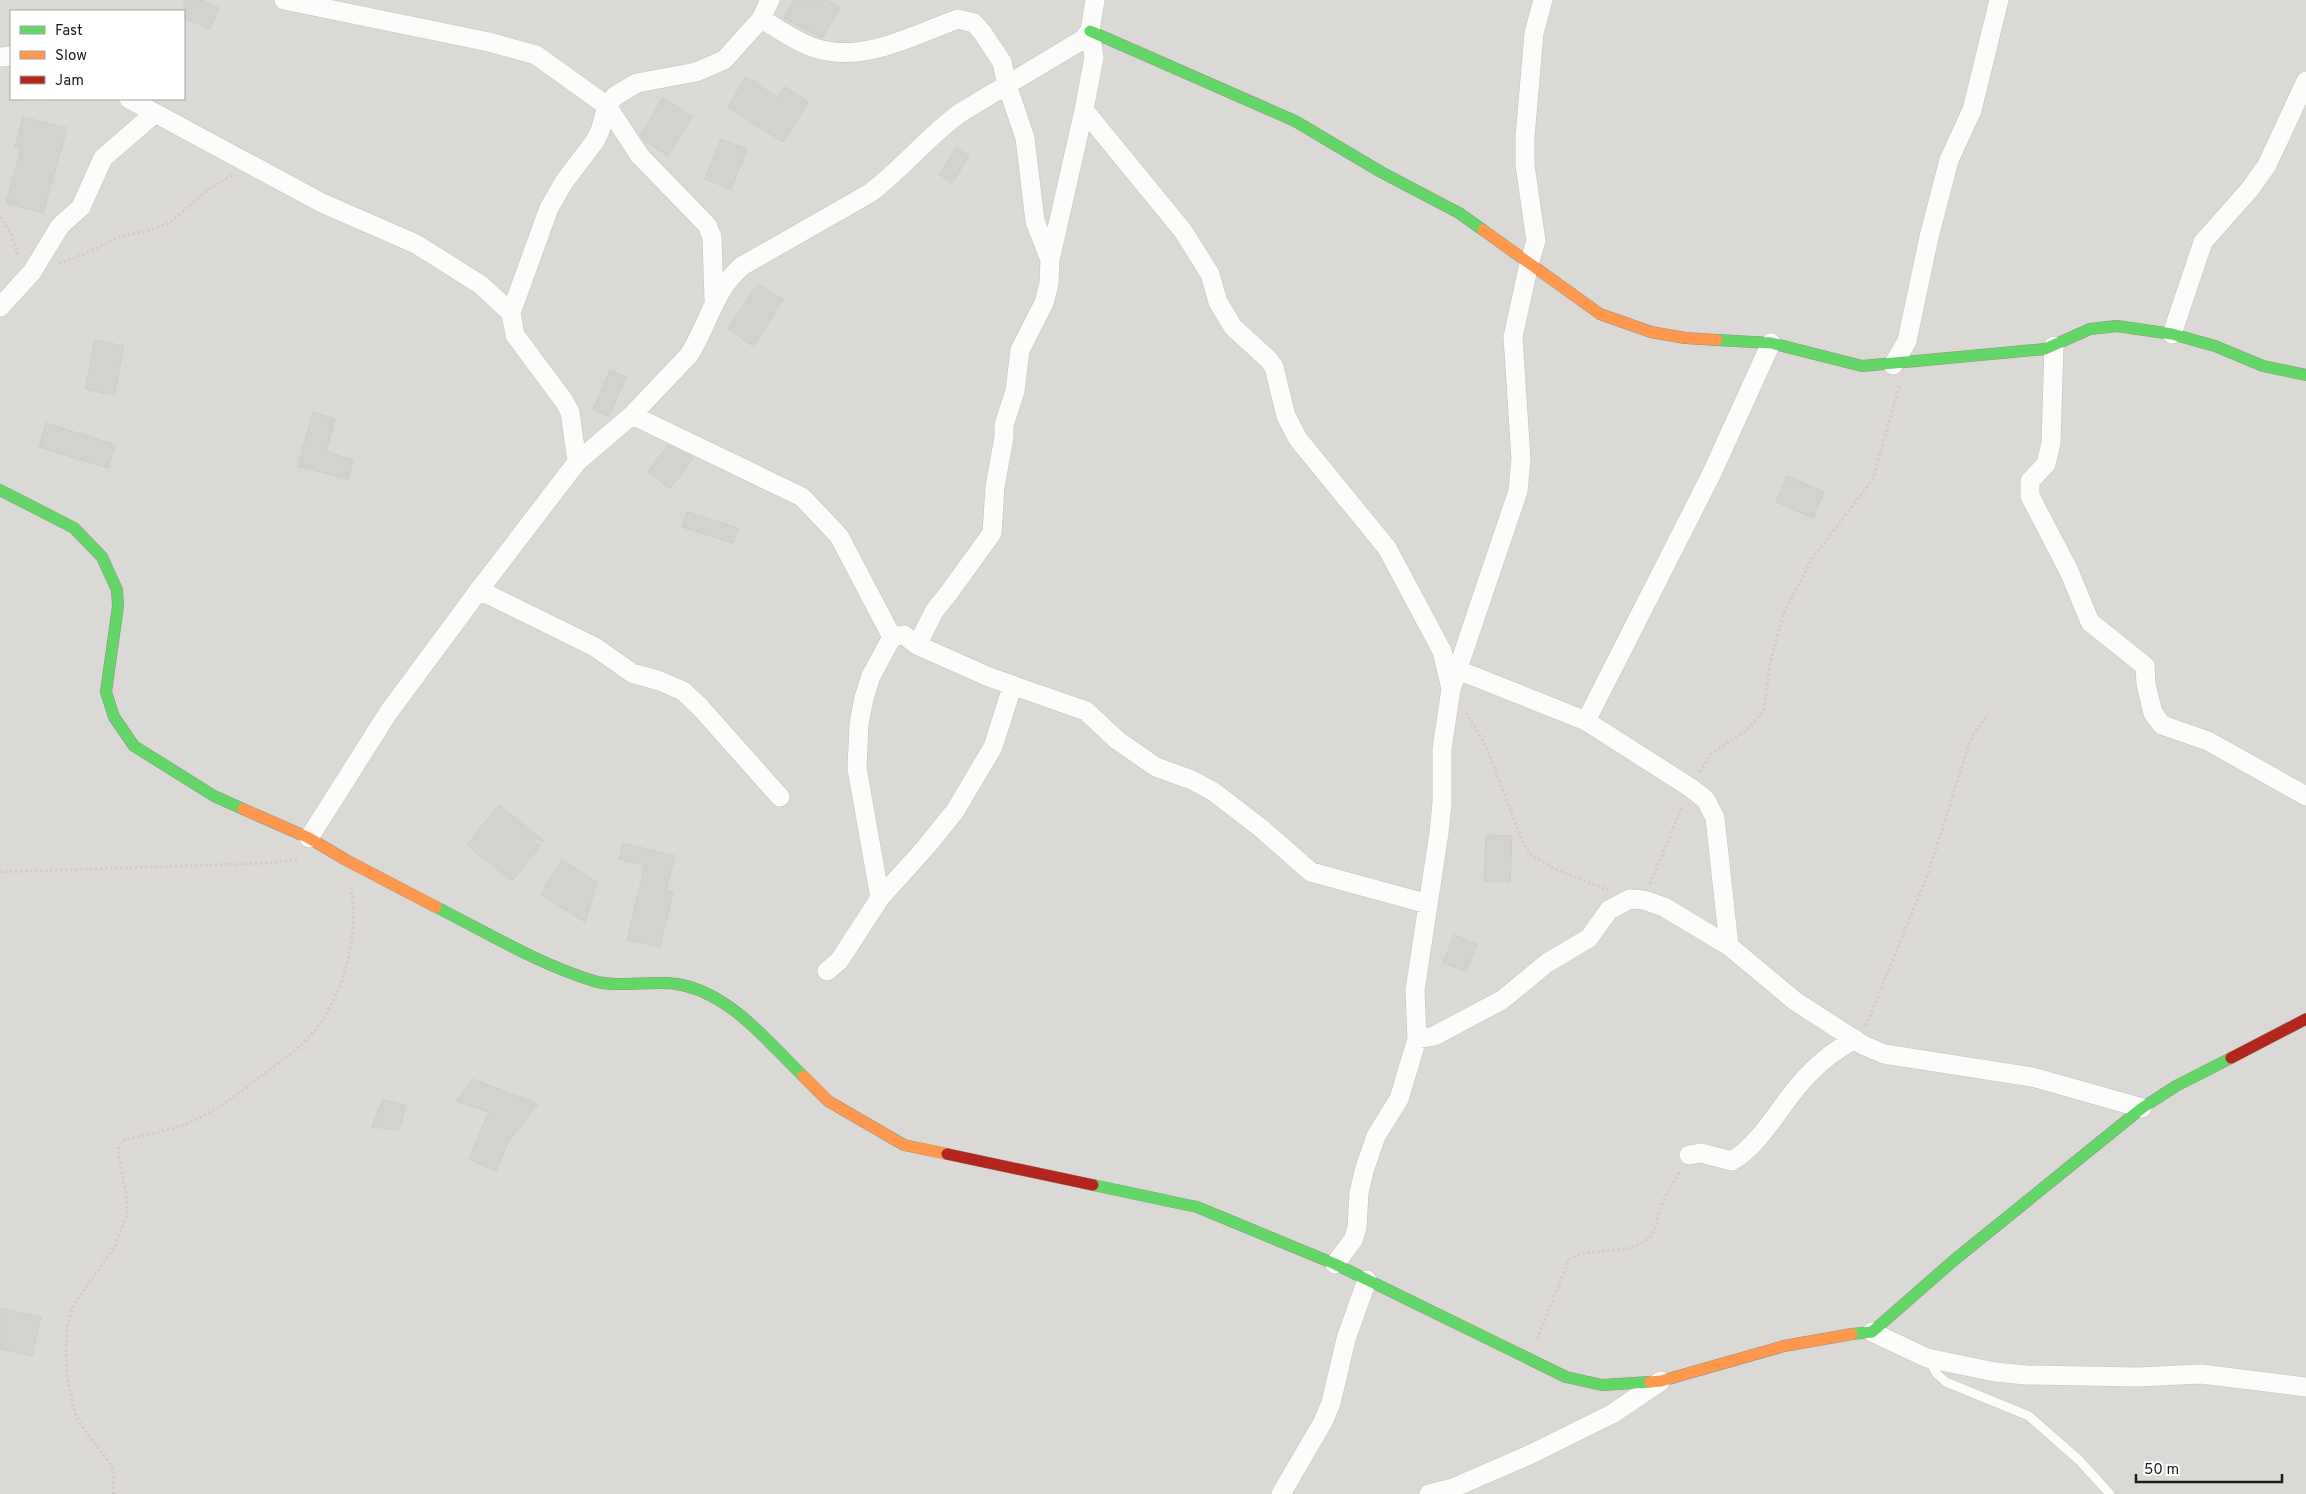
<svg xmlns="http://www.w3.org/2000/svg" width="2306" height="1494" font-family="Overpass,sans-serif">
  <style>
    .residential { fill: #dad9d6; fill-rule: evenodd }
    .building { fill: #d4d2cc; stroke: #ceccc5 }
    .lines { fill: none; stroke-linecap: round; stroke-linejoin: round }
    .lane-casing { stroke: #c3c3c0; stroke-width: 10 }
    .street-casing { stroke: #c3c3c0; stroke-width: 20 }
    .fast-casing { stroke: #8f957c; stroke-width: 12 }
    .slow-casing { stroke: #8f957c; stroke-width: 12 }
    .jam-casing { stroke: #8f957c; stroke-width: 12 }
    .path { stroke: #d7cac4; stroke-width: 3; stroke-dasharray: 2.5 2.5; stroke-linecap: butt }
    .lane { stroke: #fcfcfb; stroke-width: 9 }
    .street { stroke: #fcfcfb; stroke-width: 19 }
    .fast { stroke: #63d668; stroke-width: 11 }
    .slow { stroke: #ff974d; stroke-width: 11 }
    .jam { stroke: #b3261e; stroke-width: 11 }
  </style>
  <rect width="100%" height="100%" fill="#ebeae4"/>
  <path class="residential" d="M0,0H2306V1494H0ZM11,11H184V99H11Z"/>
  <path class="building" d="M184,0H200L219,8L210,29L184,18Z
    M794,0H827L840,8L822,38L784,18Z
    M746,77L778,98L785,87L808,102L783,142L728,107Z
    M663,98L692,116L668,156L643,140L640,136Z
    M23,117L67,128L43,213L6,203L21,149L15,147Z
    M721,139L747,149L731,189L705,179Z
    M956,148L969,156L952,183L939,174Z
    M758,284L783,300L753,346L728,329Z
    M95,340L124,346L114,395L85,389Z
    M610,370L626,377L609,416L593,410Z
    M313,412L335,419L326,452L353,460L348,479L298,466Z
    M46,423L115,445L108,468L39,447Z
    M668,445L693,458L670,489L648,472Z
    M1787,476L1824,492L1813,518L1776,502Z
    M687,512L738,528L733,543L682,527Z
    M499,805L544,841L525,836L540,846L512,881L467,845Z
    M1486,835L1512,836L1510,882L1484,881Z
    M623,843L675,856L666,890L673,892L660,947L627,940L645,865L619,859Z
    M562,860L597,882L585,922L541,894Z
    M1454,935L1477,944L1466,971L1443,963Z
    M472,1079L538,1104L508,1142L496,1171L469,1159L489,1112L457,1101Z
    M383,1099L406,1106L399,1130L372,1127Z
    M0,1308L41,1317L32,1356L0,1349Z"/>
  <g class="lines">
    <g class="lane-casing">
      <path id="lane" d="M1929,1360L1937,1374L1946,1382L2029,1416L2079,1460L2110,1494"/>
    </g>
    <g class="street-casing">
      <path id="street" d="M284,0L489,42L536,55L607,106L640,156L707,225L712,237L714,300
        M761,19C778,28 796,42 815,48C863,64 913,35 958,19L974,23L982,32L1002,62L1007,85L1025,138L1035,221L1050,260L1049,284L1044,303L1020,350L1015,391L1004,425V437L995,487L992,533L948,594L935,610L917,645
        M1090,31L1094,57L1084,110L1183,231L1210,274L1218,302L1233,327L1269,360L1274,367L1286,416L1298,439L1387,548L1442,651L1451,689
        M0,57L11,56
        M129,99L322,203L416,244L481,285L511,313
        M1050,260L1084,110
        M0,307L32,272L60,226L81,207L103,158L155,113
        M2172,334L2203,242L2250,189L2267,165L2306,81
        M2054,346L2051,443L2046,464L2030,481V496L2069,571L2090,622L2145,666L2146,684L2153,713L2162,725L2208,741L2306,796
        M1893,365L1907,341L1929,237L1949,160L1972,110L1999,0
        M632,415L802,497L839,536L892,637
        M577,462L570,412L564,401L515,335L511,313L549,208L564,182L595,141L600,131L607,106L615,96L637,83L696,72L724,60L761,19L770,0
        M479,590L595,647L632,673L660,681L683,691L700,707L780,797
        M1458,670L1586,721L1691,788L1706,800L1715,818L1729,946
        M1586,721L1711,475L1771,343
        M309,838L388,713L479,590L577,462L632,415L689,355C708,325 714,290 742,266L870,193C902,169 927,137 960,113L1082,40L1090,31L1095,0
        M880,898L857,768L859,724L864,698L871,676L892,637L904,635L917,645L989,677L1086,711L1117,740L1156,767L1192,780L1214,792L1262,829L1311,872L1428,904
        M827,971L839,961L880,898L926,847L955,811L993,747L1012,687
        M1417,1039L1434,1036L1502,1000L1547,963L1589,938L1609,910L1630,899L1644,900L1664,907L1729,946L1795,1001L1863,1045L1884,1054L2032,1077L2142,1108
        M1689,1155L1701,1153L1732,1161C1760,1144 1777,1111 1798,1086C1816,1065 1832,1052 1855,1039
        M1335,1264L1353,1240L1357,1228L1359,1193L1364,1171L1376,1136L1399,1099L1417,1039L1415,990L1439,833L1442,803V749L1451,689L1518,491L1521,459L1513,337L1529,264L1536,241L1525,165V137L1534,33L1543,0
        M1872,1332L1927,1358L1995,1372L2026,1375L2138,1377L2201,1374L2306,1387
        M1281,1494L1323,1422L1331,1403L1346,1339L1367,1280
        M1429,1494L1453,1488L1529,1455L1612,1414L1661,1381"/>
    </g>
    <g class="fast-casing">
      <path id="fast" d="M1090,31L1295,121L1381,172L1459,213L1483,230
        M1717,340L1771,343L1862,366L2045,349L2090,329L2117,326L2172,334L2215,346L2263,366L2306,375
        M0,490L74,528L102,557L117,590L118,606L106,692L114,717L134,746L214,796L243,809
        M436,907C488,933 538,964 594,981C615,988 653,980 677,984C730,993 767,1041 803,1076
        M1093,1185L1197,1207L1335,1264L1566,1377L1602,1385L1650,1382
        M1852,1334L1872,1332L1953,1261L2142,1108L2176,1086L2231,1058"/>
    </g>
    <g class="slow-casing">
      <path id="slow" d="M1483,230L1600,314L1651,332L1685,338L1717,340
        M243,809L309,838L346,860L436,907
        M803,1076L828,1101L904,1145L947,1154
        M1650,1382L1661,1381L1784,1346L1852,1334"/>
    </g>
    <g class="jam-casing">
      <path id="jam" d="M2231,1058L2306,1019
        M947,1154L1093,1185"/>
    </g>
    <path class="path" d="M0,217L10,232L19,257
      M59,264L91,251L120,236L147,231L169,223L210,188L233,175
      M1466,713L1486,746L1521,838L1530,854L1555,869L1608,890
      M1700,772L1711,754L1749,728L1764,709L1770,663L1783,615L1812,559L1873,479L1900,383
      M0,872L271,863L299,859
      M1650,884L1683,805
      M1866,1026L1929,871L1969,744L1974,733L1989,714
      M1537,1339L1569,1260C1593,1243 1632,1260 1652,1234C1657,1228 1657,1217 1660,1209C1665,1196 1673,1183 1680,1171
      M113,1494L114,1474L111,1465L78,1421L73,1405L67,1376L66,1353L67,1326L73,1306L115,1246L127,1214V1199L118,1151L119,1145L124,1140C148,1134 175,1130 197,1119C220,1108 240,1093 260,1077C277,1064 296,1052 310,1036C343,999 360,936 351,887"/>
    <use href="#lane" class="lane"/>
    <use href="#street" class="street"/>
    <use href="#fast" class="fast"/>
    <use href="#slow" class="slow"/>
    <use href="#jam" class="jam"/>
  </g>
  <rect x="10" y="10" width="175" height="90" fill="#ffffff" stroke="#a4a4a4"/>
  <rect x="20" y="26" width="25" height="8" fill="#63d668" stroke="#a4a4a4"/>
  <text x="55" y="35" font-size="15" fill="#1c1c1c">Fast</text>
  <rect x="20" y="51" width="25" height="8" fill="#ff974d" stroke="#a4a4a4"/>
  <text x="55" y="60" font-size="15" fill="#1c1c1c">Slow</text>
  <rect x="20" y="76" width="25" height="8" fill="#b3261e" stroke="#a4a4a4"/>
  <text x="55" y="85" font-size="15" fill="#1c1c1c">Jam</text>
  <path d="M2136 1474v8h146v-8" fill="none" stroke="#1c1c1c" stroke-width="2.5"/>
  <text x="2144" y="1474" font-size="15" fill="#1c1c1c" stroke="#ffffff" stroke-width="4" paint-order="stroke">50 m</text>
</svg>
